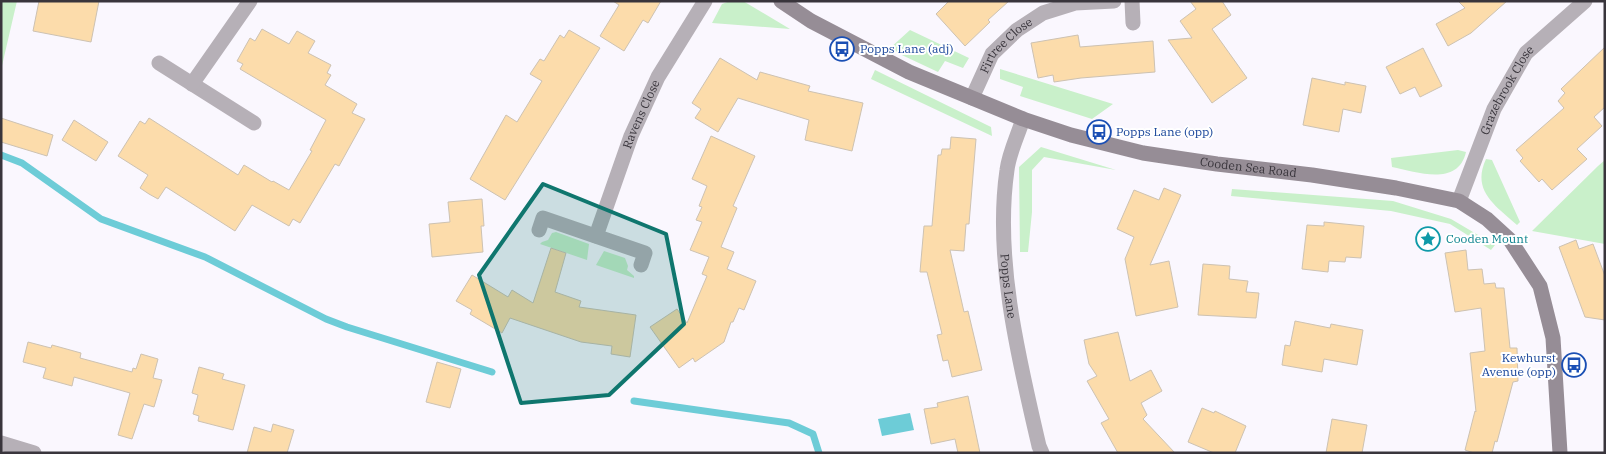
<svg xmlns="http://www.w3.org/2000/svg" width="1606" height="454" font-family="'IBM Plex Serif',serif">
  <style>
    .green { fill: #c9f0ca }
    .water { fill: #6dccd7 }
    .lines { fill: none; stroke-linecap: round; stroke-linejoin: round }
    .stream { stroke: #6dccd7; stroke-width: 7 }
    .building { fill: #fcdcab; stroke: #cdc2b2 }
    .street { stroke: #b6b0b7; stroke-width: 15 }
    .secondary { stroke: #968d96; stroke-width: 15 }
    .marked { fill: #0f766e; fill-opacity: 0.2; stroke: #0f766e; stroke-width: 4; stroke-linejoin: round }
    .labels { text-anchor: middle; stroke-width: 4; stroke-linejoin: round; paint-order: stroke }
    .street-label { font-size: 12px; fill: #39353c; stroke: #fff }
    .transit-label { font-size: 12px; fill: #164399; stroke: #fff; text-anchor: start }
    .culture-label { font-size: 12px; fill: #0d838f; stroke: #fff; text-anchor: start }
  </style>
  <rect width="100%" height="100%" fill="#faf7fe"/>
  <path class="green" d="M1,1H17L1,70Z
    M730,1H743L790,29L712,23L722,4Z
    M910,30L969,58L963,68L945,61L938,72L889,49Z
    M1000,69L1113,104L1092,119L1020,96L1023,87L1000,79Z
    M875,70L991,127L992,136L871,79Z
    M1041,147L1116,170L1044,157L1032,170V212L1028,252H1020L1019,167Z
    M1458,150L1466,152C1458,187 1417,172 1392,167L1391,158Z
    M1486,159L1492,160L1520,222L1517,225C1496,206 1471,191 1486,159Z
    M1605,160V244L1532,231L1598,166Z
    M1232,189L1393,201L1451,219L1495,245L1491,250L1450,224L1391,211L1231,196Z
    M556,232L589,244L587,260L540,244L542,242L548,240L552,233Z
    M604,251L625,258L628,266L627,270L634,276V278L596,265Z"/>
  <path class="water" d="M910,413L914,430L882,436L878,419Z"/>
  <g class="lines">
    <path class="stream" d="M1,155L22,163L101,219L205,257L326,319L347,327L492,372
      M634,401L789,423L813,434L819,453"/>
  </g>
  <path class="building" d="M39,1H99L91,42L33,31Z
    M613,1H661L648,23L643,20L624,51L600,36L619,5Z
    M949,1H1009L988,20L990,22L965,46L936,14Z
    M1190,1H1222L1231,15L1212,29L1247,78L1212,103L1168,40L1192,38L1180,21L1196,9Z
    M1458,1H1507L1471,33L1448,46L1436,24L1465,8Z
    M262,29L289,44L297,31L315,41L308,53L331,65L327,73L331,75L325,85L357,104L352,113L365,119L339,166L335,164L300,223L293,219L289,226L252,205L235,231L166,187L158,199L149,194L140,188L148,175L118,156L140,121L145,124L149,118L238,175L244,165L272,182L273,181L289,190L312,151L310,150L326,120L240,69L243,64L237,61L250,38L255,41Z
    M569,30L600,48L505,200L470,179L506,115L517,122L542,81L530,74L540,59L544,61L560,35L564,38Z
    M1078,35L1080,47L1153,41L1155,72L1081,78L1054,82L1053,75L1038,78L1031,43Z
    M1605,47V107L1594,117L1602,126L1577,149L1587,159L1552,190L1542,179L1539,182L1520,161L1523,158L1516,150L1564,108L1558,101L1565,93L1561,89Z
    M1423,48L1442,86L1420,97L1415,87L1400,94L1386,67Z
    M720,58L757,80L760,72L810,86L808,91L863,103L852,151L805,140L809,120L738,98L718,132L695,118L701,109L692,103Z
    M1312,78L1345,85V82L1366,86L1361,113L1343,109L1339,132L1303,125Z
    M1,118L53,135L47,156L1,142Z
    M74,120L108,142L96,161L62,140Z
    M711,136L755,156L733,206L737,208L721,247L734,252L727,269L756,281L744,310L739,308L733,322H731L724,342L695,362L693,358L679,368L650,327L677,309L687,323L707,276L702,274L709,257L690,250L702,222L696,220L702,207L699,206L707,186L692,179Z
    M951,137L976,139L969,224H966L964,251L950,250L964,312L968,311L982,370L952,377L948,360L943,361L937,335L942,334L927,272H920L924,226H932L938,155H941L942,149H950Z
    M1164,188L1181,195L1150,265L1169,261L1178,307L1136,316L1125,259L1134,237L1117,229L1134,190L1159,200Z
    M482,199L484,226H481L483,252L432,257L429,224L450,222L448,202Z
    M1324,222L1364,226L1361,258L1346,257L1345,262L1329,261L1328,272L1302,269L1307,225L1324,226Z
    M1576,240L1579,249L1593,244L1605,276V320L1585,317L1559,247Z
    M551,248L566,253L555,292L581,301L579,307L636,315L630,357L611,354L612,346L581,342L510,318L502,333L470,314L472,310L456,301L472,275L508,297L512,290L533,303Z
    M1466,250L1468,270L1482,269L1484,284L1495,283L1496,288H1504L1510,348H1517L1518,381L1513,382L1497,442L1495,441L1492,453H1474L1465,450L1475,411L1476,412L1470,353L1485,351L1481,308L1455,312L1445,253Z
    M1203,264L1230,266L1229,279L1248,281L1246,292L1259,293L1256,318L1198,315Z
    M1295,321L1330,328L1331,324L1363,330L1357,365L1324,359L1322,372L1282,365L1285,345L1290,346Z
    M1118,332L1130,381L1151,370L1162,391L1141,403L1147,415L1143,419L1175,453H1118L1101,423L1109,419L1087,381L1097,376L1089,364L1084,340Z
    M28,342L51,348L52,345L81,353L80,358L132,372L133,368L136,369L141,354L158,359L153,378L162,380L154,407L144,404L132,439L118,435L130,393L74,377L72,386L43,378L46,368L23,362Z
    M437,362L461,369L450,408L426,402Z
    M199,367L224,374L222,379L245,385L233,430L198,421L199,416L193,414L198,395L192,393Z
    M968,396L980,453H958L955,439L931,444L924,409L938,407L937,403Z
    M1202,408L1214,413L1215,411L1246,426L1235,453H1214L1188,442Z
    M1332,419L1367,425L1362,453H1326Z
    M273,424L294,430L287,453H247L254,427L271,432Z"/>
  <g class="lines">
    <g class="street">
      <path d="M1132,1L1133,23"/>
      <path d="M159,63L254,123"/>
      <path d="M192,84L250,1"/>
      <path id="s1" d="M972,98L992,54L1017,30L1043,13L1075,3L1114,1"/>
      <path id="s2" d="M1023,119C1018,135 1009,153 1007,170C994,259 1019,360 1039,446L1042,453"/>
      <path id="s3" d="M1459,201L1494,109L1526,53L1585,1"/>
      <path d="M539,230L543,218L645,253L641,265"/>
      <path id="s4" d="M596,236L631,136L658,77L705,1"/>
      <path d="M1,443L34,453"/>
    </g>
    <path class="secondary" id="s5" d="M781,1L811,21L909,72L1023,119L1071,135L1143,153L1217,164L1312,175L1396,188L1459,201L1487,219L1510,240L1540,286L1553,338L1560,453"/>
  </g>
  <path class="marked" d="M543,184L666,234L684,324L609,395L521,403L479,275Z"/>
  <defs>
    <g id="bus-ring" transform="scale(1.25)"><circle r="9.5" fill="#fff" stroke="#1a4fb4" stroke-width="1.5"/><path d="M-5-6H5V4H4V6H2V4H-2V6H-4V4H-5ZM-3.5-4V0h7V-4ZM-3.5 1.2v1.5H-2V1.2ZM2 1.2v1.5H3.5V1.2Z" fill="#1a4fb4"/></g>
    <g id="sight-ring" transform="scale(1.25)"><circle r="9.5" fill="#fff" stroke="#0f9aa8" stroke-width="1.5"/><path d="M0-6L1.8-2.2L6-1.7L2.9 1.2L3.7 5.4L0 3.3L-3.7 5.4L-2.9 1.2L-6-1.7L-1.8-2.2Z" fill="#0f9aa8"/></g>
  </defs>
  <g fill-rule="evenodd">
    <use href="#bus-ring" x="842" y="49"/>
    <use href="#bus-ring" x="1099" y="132"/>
    <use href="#sight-ring" x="1428" y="239"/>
    <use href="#bus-ring" x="1574" y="365"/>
  </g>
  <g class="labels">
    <g class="street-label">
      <text dy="4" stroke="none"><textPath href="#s1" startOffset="64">Firtree Close</textPath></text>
      <text dy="4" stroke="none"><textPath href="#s3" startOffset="121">Grazebrook Close</textPath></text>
      <text dy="4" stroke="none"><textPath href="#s4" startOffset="130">Ravens Close</textPath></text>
      <text dy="4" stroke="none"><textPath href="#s5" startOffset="501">Cooden Sea Road</textPath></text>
      <text dy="4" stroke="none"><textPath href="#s2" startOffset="170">Popps Lane</textPath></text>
    </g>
    <g class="transit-label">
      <text x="860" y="53">Popps Lane (adj)</text>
      <text x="1116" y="136">Popps Lane (opp)</text>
      <text x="1556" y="362" text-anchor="end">Kewhurst<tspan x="1556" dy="14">Avenue (opp)</tspan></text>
    </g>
    <g class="culture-label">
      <text x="1446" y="243">Cooden Mount</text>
    </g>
  </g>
  <rect width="1606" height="454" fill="none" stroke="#39353c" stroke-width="5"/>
</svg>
